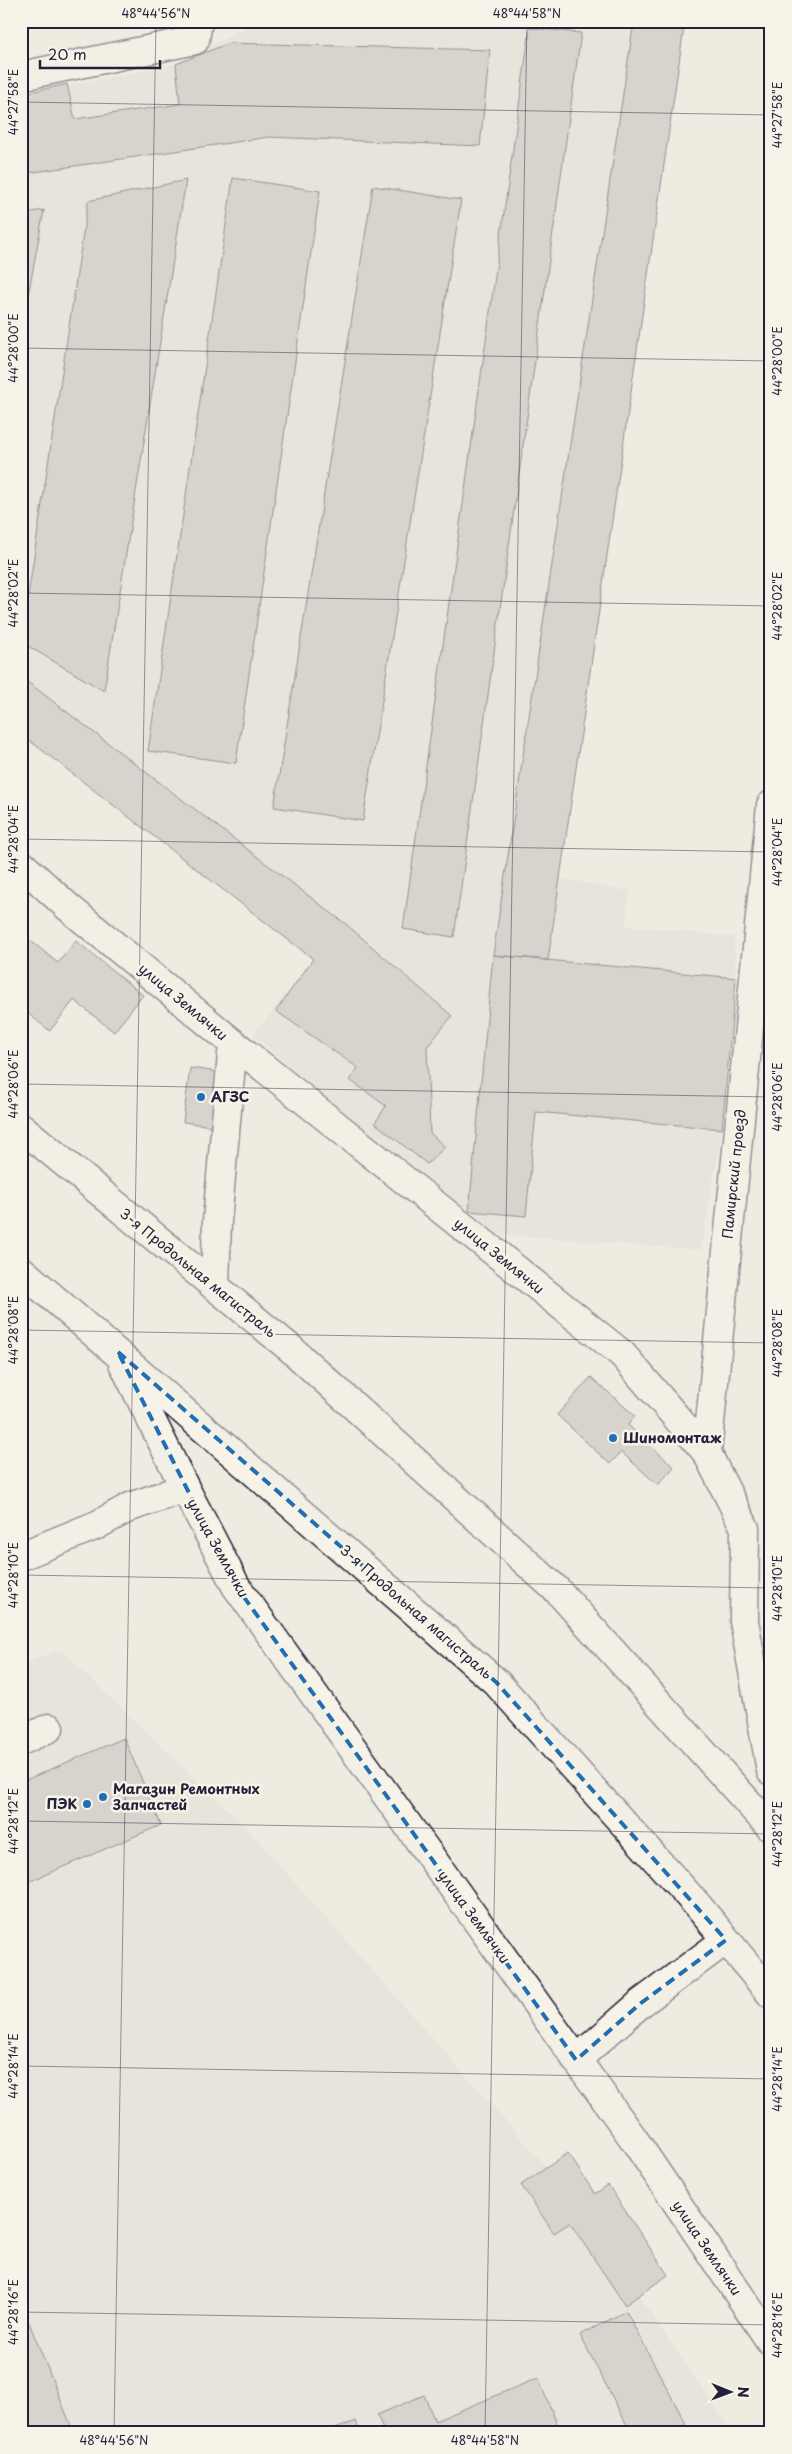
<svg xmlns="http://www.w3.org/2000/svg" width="792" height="2454" font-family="'Playpen Sans',sans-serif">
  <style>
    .built { fill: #dfdcd4 }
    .building { fill: #bbb8b7; stroke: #22223b }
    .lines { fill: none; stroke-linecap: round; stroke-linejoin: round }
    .minor-casing { stroke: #22223b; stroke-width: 31 }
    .highway-casing { stroke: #22223b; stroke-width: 31 }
    .minor { stroke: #f7f3e8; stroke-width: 28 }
    .highway { stroke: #f7f3e8; stroke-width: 28 }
    .marked { fill: none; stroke: #1f6fb2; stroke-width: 4; stroke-dasharray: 10 6; stroke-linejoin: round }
    .ticks { fill: none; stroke: #22223b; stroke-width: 1; stroke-opacity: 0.45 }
    .poi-dot { fill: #1f6fb2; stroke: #f7f3e8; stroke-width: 2 }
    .labels { text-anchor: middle; stroke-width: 5; stroke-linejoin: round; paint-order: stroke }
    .street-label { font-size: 14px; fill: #22223b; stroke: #f7f3e8 }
    .poi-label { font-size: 14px; font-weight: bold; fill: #22223b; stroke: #f7f3e8; text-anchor: start }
    .neatline { fill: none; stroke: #22223b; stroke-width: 2 }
    .ticks-label { font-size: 12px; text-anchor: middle; fill: #22223b }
  </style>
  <rect width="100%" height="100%" fill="#eeebe1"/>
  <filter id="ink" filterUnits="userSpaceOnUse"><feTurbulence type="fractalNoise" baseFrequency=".02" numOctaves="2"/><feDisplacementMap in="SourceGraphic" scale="10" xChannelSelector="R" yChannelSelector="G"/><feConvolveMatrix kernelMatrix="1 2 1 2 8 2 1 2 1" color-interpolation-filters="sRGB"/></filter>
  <g filter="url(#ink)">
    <path class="built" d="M257,21H685L559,878L630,891L625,925L734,937L736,978L722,1129L701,1250L481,1233L253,1035L313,959L21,734V94L176,64Z
      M61,1650L244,1825L560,2182L733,2433H21V1664Z"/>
    <path class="building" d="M634,21H685L548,960L493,955Z
      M530,28L581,33L454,937L403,929Z
      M229,43L490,50L480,146L269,137L21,174V94L67,84L75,119L180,104L176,64Z
      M233,178L320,191L236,763L148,751Z
      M186,180L104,691L21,642L88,201Z
      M373,186L461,200L363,821L274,807Z
      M44,210L21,334V214Z
      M21,677L347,925L452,1016L427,1047L430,1133L445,1147L427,1164L375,1123L386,1106L350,1080L358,1068L276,1011L313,959L21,734Z
      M21,933L58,963L76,941L143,995L114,1032L74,1000L50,1031L21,1008Z
      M493,955L736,978L722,1129L536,1112L526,1216L469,1211Z
      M190,1068L219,1072L211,1126L183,1122Z
      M591,1377L635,1416L628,1425L674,1467L658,1485L621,1452L610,1464L557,1415Z
      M124,1738L161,1825L21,1885V1782Z
      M568,2153L595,2194L608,2185L668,2275L625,2305L570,2223L554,2233L521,2185Z
      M21,2303L74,2433H21Z
      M626,2311L686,2424L669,2433H631L580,2335Z
      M538,2378L561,2433H385L377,2415L424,2395L435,2421Z
      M356,2421L360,2433H325Z"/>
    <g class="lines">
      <g class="minor-casing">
        <path id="minor" d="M21,76L195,40L198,21
          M21,864L68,907L233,1043L622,1354L707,1453L745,1528L744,1621L771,1771
          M215,1287L217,1221L233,1043
          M707,1453L771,805
          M21,1556L97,1525L130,1507L185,1488L236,1586L633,2138L771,2342
          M21,1741L49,1728
          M576,2060L641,2003L726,1940"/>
      </g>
      <g class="highway-casing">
        <path id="highway" d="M21,1127L291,1349L558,1591L771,1828
          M21,1270L496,1682L698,1906L771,1994
          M123,1363L185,1488"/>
      </g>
      <use href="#minor" class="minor"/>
      <use href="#highway" class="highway"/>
    </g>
  </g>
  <path d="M0 0H792V2454H0ZM118,1352L496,1682L726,1940L641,2003L576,2060L236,1586Z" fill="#eeebe1" fill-opacity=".55" fill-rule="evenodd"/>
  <path class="marked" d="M118,1352L496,1682L726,1940L641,2003L576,2060L236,1586Z"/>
  <path class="ticks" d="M21,102L771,115M21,348L771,361M21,593L771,606M21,839L771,852M21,1084L771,1097M21,1330L771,1343M21,1575L771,1588M21,1821L771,1834M21,2066L771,2079M21,2312L771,2325M114,2433L156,21M485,2433L527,21"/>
  <g class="poi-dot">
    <circle cx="201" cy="1097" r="5"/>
    <circle cx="613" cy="1438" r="5"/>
    <circle cx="103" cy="1797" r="5"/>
    <circle cx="87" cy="1804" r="5"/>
  </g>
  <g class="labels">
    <g class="street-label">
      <text transform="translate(183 1002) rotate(40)" y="5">улица Землячки</text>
      <text transform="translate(734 1174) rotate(-84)" y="5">Памирский проезд</text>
      <text transform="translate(499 1256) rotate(39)" y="5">улица Землячки</text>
      <text transform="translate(198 1273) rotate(39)" y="5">3-я Продольная магистраль</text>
      <text transform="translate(218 1548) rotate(61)" y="5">улица Землячки</text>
      <text transform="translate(416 1612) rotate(41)" y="5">3-я Продольная магистраль</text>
      <text transform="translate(474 1917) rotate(54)" y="5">улица Землячки</text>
      <text transform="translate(707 2248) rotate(56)" y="5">улица Землячки</text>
    </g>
    <g class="poi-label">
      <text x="211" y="1102">АГЗС</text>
      <text x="623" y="1443">Шиномонтаж</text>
      <text x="113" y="1794">Магазин Ремонтных<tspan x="113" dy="16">Запчастей</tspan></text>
      <text x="77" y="1809" text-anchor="end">ПЭК</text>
    </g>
  </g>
  <rect width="792" height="2454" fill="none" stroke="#f7f3e8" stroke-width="55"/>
  <g transform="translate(730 2392) rotate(91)" stroke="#f7f3e8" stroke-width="4" paint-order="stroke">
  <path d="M0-4L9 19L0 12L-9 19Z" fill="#22223b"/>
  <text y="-8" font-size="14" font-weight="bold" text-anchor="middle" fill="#22223b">N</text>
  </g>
  <path d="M40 60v8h120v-8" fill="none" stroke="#22223b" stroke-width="2.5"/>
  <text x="48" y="60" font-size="15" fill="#22223b" stroke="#f7f3e8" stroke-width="4" paint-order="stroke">20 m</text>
  <rect x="28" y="28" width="736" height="2398" class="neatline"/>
  <g class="ticks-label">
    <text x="156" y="18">48°44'56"N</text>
    <text x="527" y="18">48°44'58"N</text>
    <text transform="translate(14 102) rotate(-90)" y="4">44°27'58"E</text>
    <text transform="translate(778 115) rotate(-90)" y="4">44°27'58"E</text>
    <text transform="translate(14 348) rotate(-90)" y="4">44°28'00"E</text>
    <text transform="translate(778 361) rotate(-90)" y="4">44°28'00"E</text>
    <text transform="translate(14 593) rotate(-90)" y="4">44°28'02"E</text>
    <text transform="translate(778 606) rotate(-90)" y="4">44°28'02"E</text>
    <text transform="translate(14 839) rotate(-90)" y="4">44°28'04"E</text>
    <text transform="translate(778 852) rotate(-90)" y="4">44°28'04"E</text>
    <text transform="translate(14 1084) rotate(-90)" y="4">44°28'06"E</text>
    <text transform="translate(778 1097) rotate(-90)" y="4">44°28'06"E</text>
    <text transform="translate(14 1330) rotate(-90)" y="4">44°28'08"E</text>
    <text transform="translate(778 1343) rotate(-90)" y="4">44°28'08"E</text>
    <text transform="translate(14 1575) rotate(-90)" y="4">44°28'10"E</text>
    <text transform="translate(778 1588) rotate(-90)" y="4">44°28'10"E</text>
    <text transform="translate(14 1821) rotate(-90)" y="4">44°28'12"E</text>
    <text transform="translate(778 1834) rotate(-90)" y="4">44°28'12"E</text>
    <text transform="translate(14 2066) rotate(-90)" y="4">44°28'14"E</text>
    <text transform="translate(778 2079) rotate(-90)" y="4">44°28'14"E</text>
    <text transform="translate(14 2312) rotate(-90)" y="4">44°28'16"E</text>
    <text transform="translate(778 2325) rotate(-90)" y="4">44°28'16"E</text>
    <text x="114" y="2445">48°44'56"N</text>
    <text x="485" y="2445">48°44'58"N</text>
  </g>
</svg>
